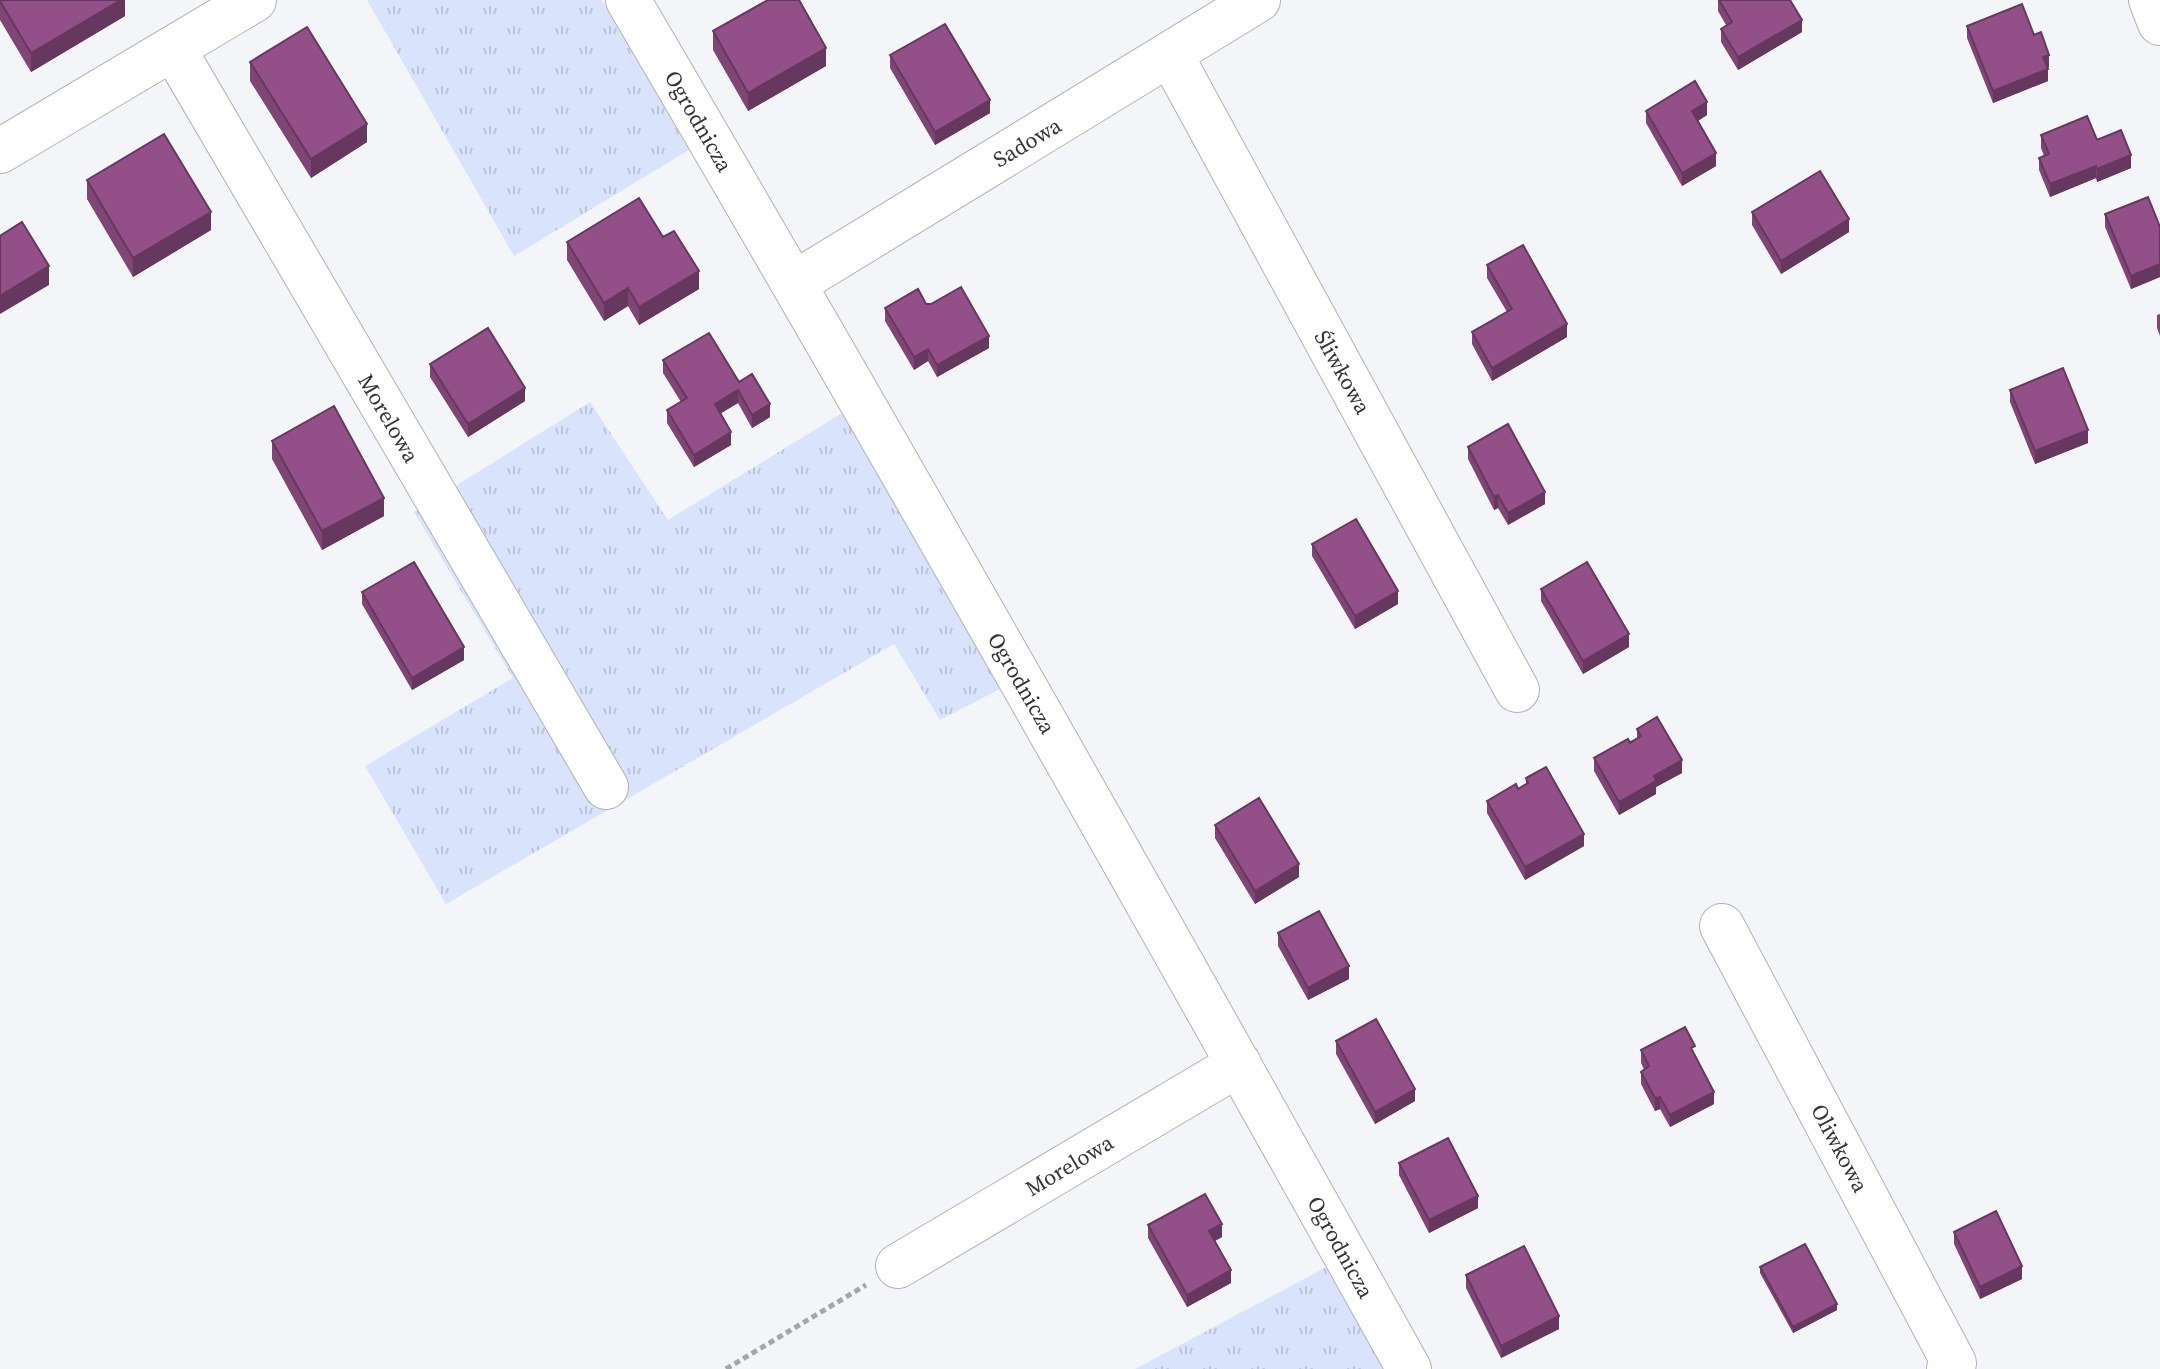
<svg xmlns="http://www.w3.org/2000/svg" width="2160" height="1369" font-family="'Source Serif 4',serif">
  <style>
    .grass { fill: url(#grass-tufts) }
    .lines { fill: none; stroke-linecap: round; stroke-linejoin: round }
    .street-casing { stroke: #b1b2b4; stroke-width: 46 }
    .path { stroke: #a5a6a8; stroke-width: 5; stroke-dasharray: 6 4; stroke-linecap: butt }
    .street { stroke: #fff; stroke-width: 44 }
    .wall { fill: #7e4575 }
    .shaded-wall { fill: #67385f }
    .building { fill: #935088; stroke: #67385f; stroke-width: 2 }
    .labels { text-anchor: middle; stroke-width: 8; stroke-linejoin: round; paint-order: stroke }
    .street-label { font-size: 22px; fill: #343435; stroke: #fff }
  </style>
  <defs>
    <pattern id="grass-tufts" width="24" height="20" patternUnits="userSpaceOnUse" patternTransform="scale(2)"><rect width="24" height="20" fill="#d9e4fc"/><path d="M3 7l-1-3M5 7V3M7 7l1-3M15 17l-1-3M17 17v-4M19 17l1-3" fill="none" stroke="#bbc4d9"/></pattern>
  </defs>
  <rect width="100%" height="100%" fill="#f4f5f8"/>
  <path class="grass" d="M367,0H602L689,150L514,256Z
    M590,402L668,520L844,412L1004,687L940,720L894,644L446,904L365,766L513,678L414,512Z
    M1336,1262L1392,1369H1135Z"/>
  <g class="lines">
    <g class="street-casing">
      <path id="street" d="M628,0C894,453 1153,910 1409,1369
        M2151,0L2160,23
        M173,48L606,787
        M1170,54L1517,690
        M0,151L254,0
        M795,283L1258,0
        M1722,926L1954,1363L1949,1369
        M898,1266L1239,1064"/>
    </g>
    <path class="path" d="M726,1369L866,1285"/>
    <use href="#street" class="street"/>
  </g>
  <path class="wall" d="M125,0V16L31,72L0,20V1Z
    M1718,0L1802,32L1738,70L1721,42V29L1726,25L1718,11Z
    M1967,26L2049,67L2047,68L2048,81L1993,103L1967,38Z
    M713,31L826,66L748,111L713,50Z
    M890,55L990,113L935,145L890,68Z
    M250,62L367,142L311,178L250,81Z
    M1646,111L1707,115L1698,121L1716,166L1682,186L1646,123Z
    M2041,135L2097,140L2131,168L2097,182L2096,178L2050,197L2039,170V158L2044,156L2041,148Z
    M87,180L211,230L133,277L87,199Z
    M1752,212L1849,232L1781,274L1752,225Z
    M2105,214L2160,227V277L2131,289L2105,227Z
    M567,242L699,289L639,325L628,306L604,321L567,260Z
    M1487,265L1567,337L1492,381L1472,344V332L1507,312L1487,278Z
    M926,304L989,348L937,377L928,361L914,370L885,321V308Z
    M2160,314V336L2157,328V315Z
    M663,360L739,382L770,417L752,428L738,403L720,413L731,445L694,467L667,423V410L681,402L663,373Z
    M430,364L525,401L468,437L430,377Z
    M2010,390L2088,443L2035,464L2010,402Z
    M272,441L384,516L322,550L272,459Z
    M1468,447L1545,504L1508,525L1498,508L1494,510L1468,459Z
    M1312,544L1398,604L1355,629L1312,556Z
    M1541,589L1629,647L1583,674L1541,601Z
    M362,592L464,660L412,690L362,604Z
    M1637,729L1682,773L1656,787V794L1619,815L1594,771V758L1637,738Z
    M1526,778L1584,846L1525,880L1487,813V801L1518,789L1526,784Z
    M1215,825L1299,877L1255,904L1215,838Z
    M1278,933L1349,979L1308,1000L1278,946Z
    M1336,1041L1415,1101L1375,1124L1336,1054Z
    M1641,1050L1695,1057L1714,1104L1670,1127L1660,1109L1655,1111L1641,1084V1072L1644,1069L1641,1063Z
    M1399,1163L1478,1208L1429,1233L1399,1175Z
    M1148,1225L1222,1237L1215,1241L1231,1283L1187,1307L1148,1238Z
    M1954,1232L2022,1279L1980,1299L1954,1244Z
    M1760,1267L1837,1310L1793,1333L1760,1273Z
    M1466,1275L1559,1329L1501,1358L1466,1288Z"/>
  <path class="shaded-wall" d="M121,0H125V16L31,72V53Z
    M1802,20V32L1738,70V57Z
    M826,48V66L748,111V93Z
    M2049,55V67L2043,70V57Z
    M2048,69V81L1993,103V91Z
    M990,100V113L935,145V132Z
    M1707,102V115L1692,124V111Z
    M367,124V142L311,178V159Z
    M1716,153V166L1682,186V173Z
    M2131,155V168L2097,182V169Z
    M2096,166V178L2050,197V184Z
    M211,212V230L133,277V258Z
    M1849,219V232L1781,274V261Z
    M2160,264V277L2131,289V276Z
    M49,266V285L0,314V296Z
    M699,271V289L639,325V307Z
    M628,288V306L604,321V303Z
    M1567,324V337L1492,381V368Z
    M989,336V348L937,377V365Z
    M928,349V361L914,370V357Z
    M525,388V401L468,437V424Z
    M738,390V403L715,417V404Z
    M770,404V417L752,428V415Z
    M2088,430V443L2035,464V451Z
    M731,432V445L694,467V455Z
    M1545,492V504L1508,525V513Z
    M1498,495V508L1494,510V497Z
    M384,498V516L322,550V531Z
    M1398,591V604L1355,629V616Z
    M1629,634V647L1583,674V661Z
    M464,647V660L412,690V678Z
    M1682,760V773L1656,787V794L1619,815V802L1654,776Z
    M1584,834V846L1525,880V867Z
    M1299,864V877L1255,904V891Z
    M1349,966V979L1308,1000V988Z
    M1415,1089V1101L1375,1124V1112Z
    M1714,1092V1104L1670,1127V1115Z
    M1660,1097V1109L1655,1111V1098Z
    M1478,1196V1208L1429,1233V1220Z
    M1222,1224V1237L1209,1244V1231Z
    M2022,1266V1279L1980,1299V1287Z
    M1231,1270V1283L1187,1307V1295Z
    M1837,1304V1310L1793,1333V1327Z
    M1559,1316V1329L1501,1358V1346Z"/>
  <path class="building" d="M2,0H121L31,53L0,1Z
    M768,0H799L826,48L748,93L713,31Z
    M1719,0H1790L1802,20L1738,57L1721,29L1732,22Z
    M2022,4L2034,35L2041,32L2049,55L2043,57L2048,69L1993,91L1967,26Z
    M945,24L990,100L935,132L890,55Z
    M307,27L367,124L311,159L250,62Z
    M1695,81L1707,102L1692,111L1716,153L1682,173L1646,111Z
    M2087,116L2097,140L2121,130L2131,155L2097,169L2096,166L2050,184L2039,158L2049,154L2041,135Z
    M164,134L211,212L133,258L87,180Z
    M1820,171L1849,219L1781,261L1752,212Z
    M2148,197L2160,227V264L2131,276L2105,214Z
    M639,198L663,237L674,231L699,271L639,307L628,288L604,303L567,242Z
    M22,222L49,266L0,296V236Z
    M1523,245L1567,324L1492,368L1472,332L1512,309L1487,265Z
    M961,287L989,336L937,365L928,349L914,357L885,308L918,289L926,304H931Z
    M488,328L525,388L468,424L430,364Z
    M709,333L739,382L752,374L770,404L752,415L738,390L715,404L731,432L694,455L667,410L687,398L663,360Z
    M2063,368L2088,430L2035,451L2010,390Z
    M334,406L384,498L322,531L272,441Z
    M1508,424L1545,492L1508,513L1498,495L1494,497L1468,447Z
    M1356,519L1398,591L1355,616L1312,544Z
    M414,562L464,647L412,678L362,592Z
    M1587,562L1629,634L1583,661L1541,589Z
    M1657,717L1682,760L1654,776L1656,781L1619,802L1594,758L1628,739L1630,743L1641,736L1637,729Z
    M1546,767L1584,834L1525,867L1487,801L1516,784L1518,789L1528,783L1526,778Z
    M1259,798L1299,864L1255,891L1215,825Z
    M1319,911L1349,966L1308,988L1278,933Z
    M1376,1019L1415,1089L1375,1112L1336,1041Z
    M1685,1027L1695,1046L1691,1048L1714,1092L1670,1115L1660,1097L1655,1098L1641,1072L1649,1066L1641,1050Z
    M1448,1138L1478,1196L1429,1220L1399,1163Z
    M1205,1194L1222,1224L1209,1231L1231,1270L1187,1295L1148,1225Z
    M1996,1211L2022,1266L1980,1287L1954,1232Z
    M1805,1244L1837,1304L1793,1327L1760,1267Z
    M1524,1246L1559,1316L1501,1346L1466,1275Z"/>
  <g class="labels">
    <g class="street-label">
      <text transform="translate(699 121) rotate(60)" y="8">Ogrodnicza</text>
      <text transform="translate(1027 142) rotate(-31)" y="8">Sadowa</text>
      <text transform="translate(1343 372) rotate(61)" y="8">Śliwkowa</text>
      <text transform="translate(389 418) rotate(60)" y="8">Morelowa</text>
      <text transform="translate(1022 683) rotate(60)" y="8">Ogrodnicza</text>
      <text transform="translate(1840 1148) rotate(62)" y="8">Oliwkowa</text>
      <text transform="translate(1069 1165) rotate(-31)" y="8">Morelowa</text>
      <text transform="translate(1341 1247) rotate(61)" y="8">Ogrodnicza</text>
    </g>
  </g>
</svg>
